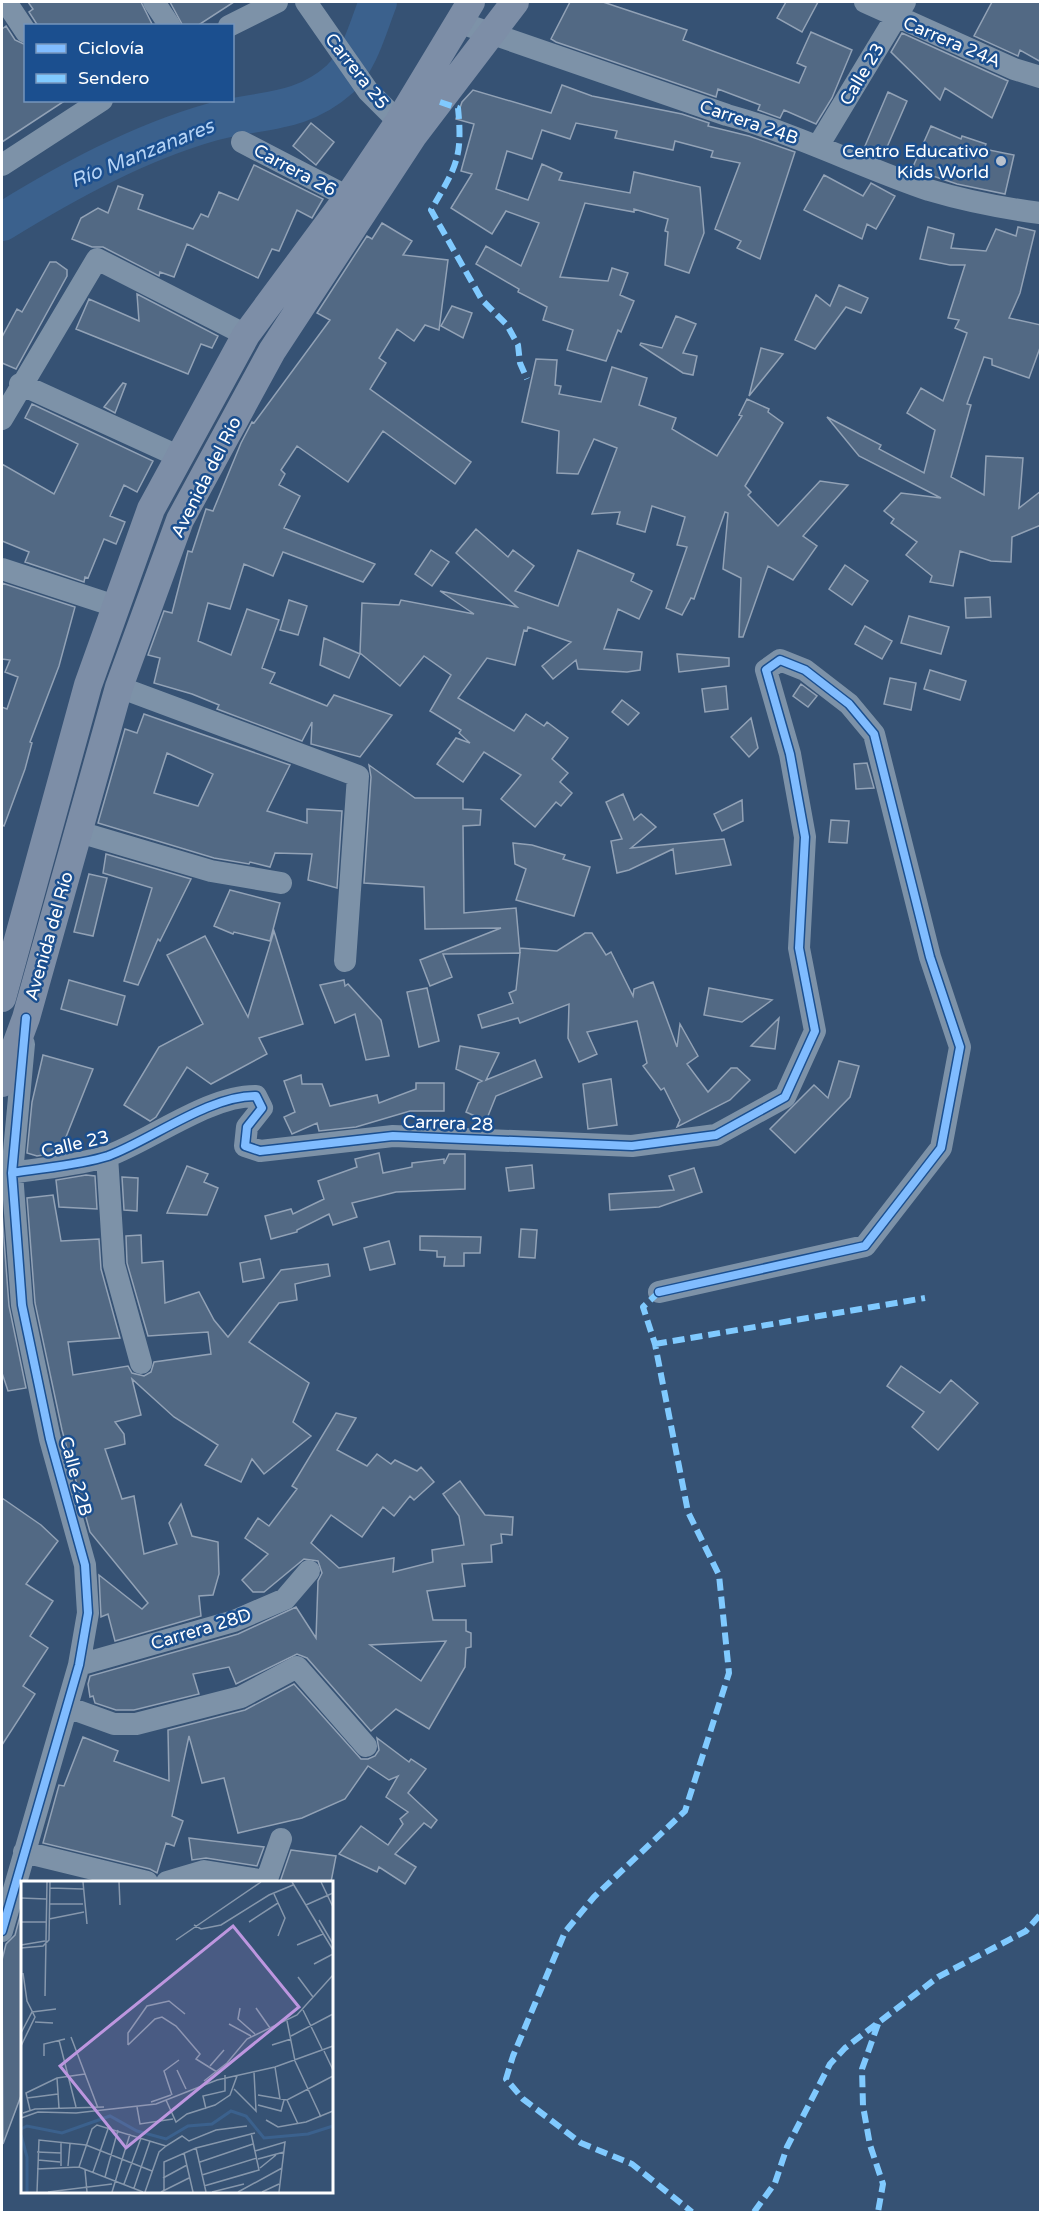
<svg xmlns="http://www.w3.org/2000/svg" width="1042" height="2214" font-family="'Varela Round',sans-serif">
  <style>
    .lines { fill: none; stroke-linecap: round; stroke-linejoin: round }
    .river { stroke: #3b618d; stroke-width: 38 }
    .building { fill: #526984; stroke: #92a2b6; stroke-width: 1.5; fill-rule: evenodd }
    .minor { stroke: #7d92a8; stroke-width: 22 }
    .major { stroke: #7d8ea7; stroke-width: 28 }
    .quiet { stroke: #80caff; stroke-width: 6; stroke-dasharray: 12 6; stroke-linecap: butt }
    .cycleway-casing { stroke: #1b4f8f; stroke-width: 11 }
    .cycleway { stroke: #80bcff; stroke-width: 8 }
    .poi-dot { fill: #b9c2ce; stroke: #1b4f8f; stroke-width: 2 }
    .labels { text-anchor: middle; stroke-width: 5; stroke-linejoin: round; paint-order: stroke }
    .street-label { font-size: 18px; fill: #fff; stroke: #1b4f8f }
    .poi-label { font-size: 18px; fill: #fff; stroke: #1b4f8f; text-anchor: end }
    .water-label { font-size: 20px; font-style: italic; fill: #b5d3f5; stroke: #1b4f8f }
    .inset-river { fill: none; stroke: #3b618d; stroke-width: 3 }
    .inset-road { fill: none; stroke: #8697ac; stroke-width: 1.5 }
    .view { fill: #bd96df; fill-opacity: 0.15; stroke: #bd96df; stroke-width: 3 }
    .inset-edge { fill: none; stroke: #fff; stroke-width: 3 }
  </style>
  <rect width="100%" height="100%" fill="#365274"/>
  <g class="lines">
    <path class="river" d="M2,222C67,182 138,143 212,122C259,109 300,115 340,79C360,60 368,27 378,2"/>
  </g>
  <path class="building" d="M28,2H141L153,26H38L29,12L33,9Z
    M170,2H234L197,26H183Z
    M570,2H603L687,30L683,40L799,83L806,67L797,63L811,32L852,50L832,98L816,124L784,110L780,118L758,110L760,105L718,89L716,97L556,42L551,39Z
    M786,2H818L802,32L777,18Z
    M992,2H1041V62L1020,50L1018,56L974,36Z
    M6,26L15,40L26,45V100H66L2,142V29Z
    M902,33L1008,81L992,118L945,88L940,100L891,52Z
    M562,85L592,96L682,114L709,123L708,126L749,136L795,152L760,259L737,248L741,241L715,229L740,163L711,157L713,151L675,141L673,150L615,138L617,131L576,123L570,139L542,130L532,159L507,151L496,189L528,200L542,164L562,173L559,180L630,193L634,172L700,187L704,233L689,273L665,265L668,232L665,231L668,219L634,209V212L585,203L560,277L608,281L612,268L628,273L620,295L634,301L621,332L618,330L606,361L567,350L573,330L543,320L547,307L518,292L519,289L476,264L486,246L521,266L539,223L506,211L492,234L451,208L472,174L461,171L474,124L456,119L462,102L473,90L551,113Z
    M888,92L907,101L884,154L865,146Z
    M311,123L334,142L316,165L293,146Z
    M931,126L961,139L962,136L986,144L984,149L1014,155L1005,194L957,184L912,169Z
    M254,165L323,199L312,218L297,210L279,251L272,249L258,278L187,244L174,277L160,272L159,276L103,247H92L72,239L81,218L98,208L108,213L118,186L143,195L138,209L193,229L201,214L208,217L219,192L238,200Z
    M824,175L863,196L871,183L895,196L876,229L867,224L862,239L804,210Z
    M382,223L412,241L403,255L448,260L439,330L425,325L414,341L397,329L379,358L386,363L370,389L471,462L455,484L383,431L348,482L297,446L281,470L285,474L279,485L300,496L284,528L375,564L363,582L283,552L273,576L244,564L230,609L208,603L198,641L231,655L247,609L279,620L262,668L275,673L270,683L327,706L334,695L392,715L360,757L311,744L312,722L302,741L217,709L219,705L192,694L154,683L160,658L148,655L164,611L172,613L188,551L192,552L206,509L213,511L241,443L252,422L254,423L330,320L317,313L367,236L372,239Z
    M928,227L954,234L951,248L986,251L996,229L1016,236L1018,227L1035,231L1020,293L1009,318L1041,325V345L1029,378L992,365V359L984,357L967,404L971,405L951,477L984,495L986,456L1023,458L1019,508L1041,491V525L1012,537L1011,562L991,561L960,551L953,586L930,582L932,576L906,555L917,542L891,523L894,519L884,511L901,493L941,498L859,456L827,417L881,445L879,449L924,473L935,430L907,413L921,388L943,401L967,333L955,328L959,320L948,318L965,265H950L920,259Z
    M50,262H56L67,270V276L16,369L2,363V337L17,309L22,312Z
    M839,285L868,298L861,313L846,307L815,349L795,340L816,295L830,306Z
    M137,294L218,336L212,348L201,344L188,374L76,329L89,299L139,321Z
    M452,306L472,313L463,338L441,326Z
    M676,316L696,324L683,353L697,356L693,375L683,373L640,345L641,343L662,348Z
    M761,348L783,354L749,396Z
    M536,359L557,360L555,385L561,386L559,394L601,402L612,367L647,378L639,405L676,418L672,429L717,456L742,416L739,415L747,399L769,409L768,412L783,423L745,486L751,492L748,495L778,526L820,481L848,485L803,536L817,546L793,580L768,566L743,637H739L741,578L723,569L728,513L725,512L694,599L691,598L682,615L666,608L687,547L677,545L685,517L652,506L645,532L617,524L620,512L592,514L617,448L594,439L578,474L557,473L559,431L522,422Z
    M123,383L126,384L115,413L104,407Z
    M32,404L153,461L137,492L124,485L110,516L125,522L116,544L104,539L88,578L85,577L84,582L25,562L29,552L2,541V464L54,494L78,444L25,418Z
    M476,529L508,557L513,550L534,566L515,591L558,606L578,550L634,574L631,581L652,591L639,619L618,609L604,649L642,652L640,670L627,672L578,669L576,660L553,679L542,666L571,642L528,627L527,631L524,630L515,665L487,658L458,698L514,731L526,714L544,726L547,722L568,738L552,759L568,773L560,782L572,793L561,806L556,802L535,827L501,799L521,775L484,752L463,782L437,764L456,738L470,743L459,733L461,730L430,711L451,675L424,656L400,686L360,653L362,603L399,605L401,600L474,614L440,591L517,607L456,553Z
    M431,550L449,562L432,586L415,574Z
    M845,565L868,581L852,605L829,589Z
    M2,583L75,607L59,666L30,742L32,743L25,769L4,826L2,825V707L7,709L18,677L5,672L10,660L2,659Z
    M990,597L991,617L966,618L965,598Z
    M289,600L307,606L298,635L280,630Z
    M909,616L949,627L941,654L901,643Z
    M865,626L892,641L882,659L855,644Z
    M324,638L360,654L349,678L320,665Z
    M677,654L729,658V666L679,672Z
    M930,670L966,681L960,700L924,689Z
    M890,678L916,683L911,710L884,704Z
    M801,684L817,696L808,707L793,696Z
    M726,686L728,709L705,712L702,689Z
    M622,700L639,713L628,725L612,712Z
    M144,714L290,765L267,811L307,823V809L342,811L337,888L308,880L312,854L275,853L270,867L250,862L249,864L214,858L98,823L125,729L137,733ZM167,753L213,774L198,806L154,793Z
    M751,718L758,748L749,757L731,737Z
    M867,763L874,788L856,789L854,764Z
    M369,765L415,798H463V809L481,810L480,825L463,826L464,913L516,908L520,953V948L557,951L585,933H592L606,955L611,952L633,996L634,989L653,982L677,1047L680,1024L698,1056L687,1064L708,1092L731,1068H737L750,1080L730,1100L677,1127L680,1120L664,1088L661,1090L643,1066L647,1063L637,1021L587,1032L597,1054L579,1062L568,1038L569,1004L520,1023L518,1018L482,1028L478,1015L513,1003L509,993L516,990L520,953L443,954L452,977L430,986L420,960L501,928L425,929L424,887L364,883L371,777Z
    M623,794L634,820L641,814L656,827L631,848L724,839L731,865L676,874L673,849L629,870L617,873L611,841L622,839L606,802Z
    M742,800L743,821L722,831L714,814Z
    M831,820L849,821L847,843L829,842Z
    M513,843L532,845L565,855L563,859L590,867L574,916L516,900L526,869L515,864Z
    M106,854L191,879L160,941L158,939L138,985L124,981L152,888L103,873Z
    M89,874L107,878L93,936L74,932Z
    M230,890L280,903L270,941L234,932L233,934L214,926Z
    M274,931L303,1024L259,1038L267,1054L211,1084L187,1067L156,1117L150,1121L124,1105L159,1047L203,1024L167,955L205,936L248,1017Z
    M69,980L125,996L117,1025L61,1009Z
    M344,980L345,986L348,984L381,1020L389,1056L366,1060L355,1014L335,1023L320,985Z
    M427,988L439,1041L419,1047L407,992Z
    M709,988L772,1000L742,1022L704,1015Z
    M779,1018L775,1049L751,1046Z
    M460,1046L499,1053L486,1080L535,1060L542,1077L496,1096L486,1121L466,1112L478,1083L482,1081L456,1069Z
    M43,1055L93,1069L60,1152L37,1156L27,1153L32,1102Z
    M839,1061L859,1066L850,1097L795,1153L770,1129L814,1085L828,1098Z
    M301,1075L302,1084H322L330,1106L377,1095L379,1103L416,1089V1083H444V1111H410L356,1127L319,1131L317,1123L292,1134L284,1117L295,1112L284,1081Z
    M611,1079L617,1125L588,1129L583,1084Z
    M379,1153L383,1173L412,1167V1163L444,1159V1164L449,1154H465V1189L396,1192L352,1203L357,1217L333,1225L329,1214L297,1230V1232L271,1239L265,1216L291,1209L293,1214L324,1199L318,1181L357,1167L355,1159Z
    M532,1165L534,1188L509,1191L506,1168Z
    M187,1166L208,1174L204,1182L218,1188L207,1215L167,1213Z
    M694,1168L702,1192L659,1207L610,1210L609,1194L674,1190L669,1176Z
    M86,1175L95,1176L97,1209L59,1207L56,1180Z
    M122,1177L138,1178L137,1211L124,1210Z
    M53,1195L61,1241L99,1239L101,1269L120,1338L68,1342L73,1375L128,1366L132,1373L144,1376L151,1372L154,1362L211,1354L208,1332L148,1336L127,1263L126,1236L141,1235L142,1263L163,1261L165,1303L199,1292L214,1320L228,1337L281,1270L328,1264L330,1276L295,1284L297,1300L279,1303L249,1342L309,1383L293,1422L311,1436L264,1474L252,1459L241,1482L205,1465L218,1445L174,1417L132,1379L141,1415L115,1422L124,1434L125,1444L105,1449L122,1499L134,1496L144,1554L177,1544L169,1523L181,1504L192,1536L218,1542L219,1574L213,1595L199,1596L201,1616L115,1641L108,1614L101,1617L99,1575L142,1609L148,1603L90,1532L62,1430L35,1303L27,1198Z
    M2,1213L9,1306L26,1388L8,1391L2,1373Z
    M521,1229L537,1230L535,1258L519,1257Z
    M420,1236L481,1237L480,1253H464V1266H444L445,1257H437V1251L420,1250Z
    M389,1241L395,1264L370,1270L364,1248Z
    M260,1259L264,1278L243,1282L240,1263Z
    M901,1366L940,1393L951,1380L978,1403L938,1450L912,1427L924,1412L887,1386Z
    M336,1413L356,1418L337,1450L367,1466L377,1454L391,1464L395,1460L417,1471L421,1467L434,1482L414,1500L410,1496L394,1516L383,1507L362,1537L331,1515L311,1543L339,1568L394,1558L393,1572L433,1562L432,1550L464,1545L459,1516L443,1494L460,1481L485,1515L513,1517L512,1535L501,1534L502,1543L491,1545L492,1562L462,1564L465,1586L427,1591L433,1620H466V1631L471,1633V1647L466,1648L465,1667L429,1729L396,1709L371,1731L307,1658L297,1654L236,1684L229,1667L193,1674L199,1694L134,1710H116L95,1703L93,1696L90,1697L88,1684L90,1676L238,1634L296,1607L316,1638L318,1581L322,1573L318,1561L304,1559L264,1592H253L242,1580L268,1554L245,1538L258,1518L269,1526L297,1489L292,1486ZM446,1641L421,1681L370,1645Z
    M2,1498L41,1525L58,1541L26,1584L53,1601L30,1636L48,1648L23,1686L35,1694L2,1745Z
    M294,1684L361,1759H368L375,1756L379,1750L377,1738L409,1762L411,1759L426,1769L408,1793L437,1820L431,1828L424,1823L395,1854L416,1867L405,1884L379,1867L377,1872L339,1854L361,1826L388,1845L403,1824L400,1819L408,1812L386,1797L398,1776L389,1780L368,1766L345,1799L302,1818L238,1833L224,1778L202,1783L189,1736L172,1816L183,1821L174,1846L166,1843L157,1873L150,1869L43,1843L59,1785L64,1786L83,1737L118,1751L114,1761L169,1781L168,1730L245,1710Z
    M189,1838L213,1841L264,1847L257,1866L206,1858L192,1860Z
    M291,1850L336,1856L331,1882H280Z
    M22,1909V2093L3,2144L2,1960L6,1944L15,1935Z"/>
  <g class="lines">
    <path class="minor" d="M6,2L26,32
      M154,2L170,26
      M306,2L368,91L409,132
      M865,2L1014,69L1040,77
      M458,22L727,115C797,134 861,167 929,190C966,201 1002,208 1040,213
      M229,26L277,2
      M242,142L348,197
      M818,146L905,2
      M2,165L102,100
      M20,384L180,457
      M2,419L97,259L246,335
      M2,569L115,606
      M119,687L358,776L345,961
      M79,832L211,871L281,883
      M107,1156L114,1265L141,1363
      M12,1173C42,1168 80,1165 108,1156C151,1140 210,1095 256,1096L262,1108L247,1127L245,1146L260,1151L393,1136L632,1146L716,1135L785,1097L815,1031L799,948L805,837L790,754L766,670L780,660L805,670L849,704L874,734L930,957L960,1047L941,1148L865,1246L659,1292
      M79,1665L234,1621L285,1599L309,1571
      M67,1707L114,1724H136L241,1697L297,1667L366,1746
      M24,1852L147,1882
      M167,1882L204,1871L266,1881
      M266,1882L281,1839
      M2,1931L79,1665L88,1613L85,1565L50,1439L22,1305L12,1173L24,1044"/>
    <path class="major" d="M2,998L88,685L151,509L246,335L348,197L398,123L471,2
      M2,1083L26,1018L119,687L180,520L272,351L413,136L515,2"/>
    <path class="quiet" d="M440,102L458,108C463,158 456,167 431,210L482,300L507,325L518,345L520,363L527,379
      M659,1292L643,1307L655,1344L688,1512L719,1575L729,1673L685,1811L594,1897L565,1932L513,2056L506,2079L523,2099L581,2143L632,2164L692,2212
      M655,1344L925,1298
      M878,2024L862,2069L863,2106L870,2145L883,2184L878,2212
      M754,2212L775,2183L787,2147L830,2064L845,2048L938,1977L1026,1931L1040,1915"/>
    <g class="cycleway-casing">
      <path id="cycleway" d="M12,1173C42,1168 80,1165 108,1156C151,1140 210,1095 256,1096L262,1108L247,1127L245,1146L260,1151L393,1136L632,1146L716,1135L785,1097L815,1031L799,948L805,837L790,754L766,670L780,660L805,670L849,704L874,734L930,957L960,1047L941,1148L865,1246L659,1292
        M2,1931L79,1665L88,1613L85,1565L50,1439L22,1305L12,1173L26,1018"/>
    </g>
    <use href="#cycleway" class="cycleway"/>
  </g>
  <circle class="poi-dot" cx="1001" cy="161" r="6"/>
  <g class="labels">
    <g class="street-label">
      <text transform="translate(952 42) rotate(23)" y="6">Carrera 24A</text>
      <text transform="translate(357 71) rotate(52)" y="6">Carrera 25</text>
      <text transform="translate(862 74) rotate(-59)" y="6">Calle 23</text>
      <text transform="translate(749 122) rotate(19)" y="6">Carrera 24B</text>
      <text transform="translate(295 170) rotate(28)" y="6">Carrera 26</text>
      <text transform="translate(206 477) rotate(-63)" y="6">Avenida del Río</text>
      <text transform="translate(49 936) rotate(-74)" y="6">Avenida del Río</text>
      <text transform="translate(448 1123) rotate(2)" y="6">Carrera 28</text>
      <text transform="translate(75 1144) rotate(-13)" y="6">Calle 23</text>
      <text transform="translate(76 1476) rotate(75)" y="6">Calle 22B</text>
      <text transform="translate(201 1629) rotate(-17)" y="6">Carrera 28D</text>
    </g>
    <g class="poi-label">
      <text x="989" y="157">Centro Educativo<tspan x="989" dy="21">Kids World</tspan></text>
    </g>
    <g class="water-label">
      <text transform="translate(142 153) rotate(-22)" y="7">Río Manzanares</text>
    </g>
  </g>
  <g transform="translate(21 1881)">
    <rect width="312" height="312" fill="#365274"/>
    <path class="inset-river" d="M0,248L6,245L41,252L89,235L116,250L145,258L167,245L191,243L210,230L225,235L243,257L287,253L312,245M0,254L6,276V311"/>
    <path class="inset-road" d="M62,1L66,43M98,1L99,24M271,1L312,69M300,1L312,26M29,7L62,8M253,13L264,37L257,55M0,17L25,18M29,23H62M285,24L312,12M28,38L63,31M298,39L312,63M0,41H25M228,41L257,22M173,44L180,48L200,44L248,14L272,4M155,59L240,1M0,64L24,60M276,64L302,53M0,67L22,65L28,59L29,1M293,83L312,73M277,96L292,116M24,115L26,1M219,127L217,138L234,153M235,127L249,147M282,129L301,168M266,140L274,180L300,236M14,141L32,142M208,143L230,155M0,152L11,131L35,128M270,155L312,133M50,156L77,227M38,159L55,226M107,164L134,138L141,136L155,145L179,173L175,178L196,191M107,164V152L126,125L148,120L164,133M251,164L270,158M0,165L14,136L6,120L2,92M303,170L312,189M23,175V163L44,158M189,185L203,169M254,186L259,218M156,189L165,208M36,197L38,227M183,200L206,182L226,158L276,134L312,94M213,208L235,230L233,191M151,214L143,190L158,179M237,214L266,219L312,195M6,217L37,213M145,219L155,241L166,233L194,224L209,214L216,195M266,219L277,243M130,221L150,214M237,224L260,230L263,219M116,226L119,243L152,238M185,228L182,215L204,210V194M9,229L5,212L36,197L64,193M2,232L14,228L83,226M0,237L17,231L55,232L135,223L196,199L254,186L312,165M245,239L257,246L285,241L312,230M175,267L185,311M234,270L264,261L258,311M16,271L40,272M163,272L172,311M237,278L263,271M17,279L39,281M179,281L232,263M40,285V262M47,285L49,263M58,286L71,248L76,244L145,265M239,287L255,274M16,288L58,286L122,311M64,289L66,311M72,291L88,245M181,294L236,277M84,296L97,249M142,297L166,284M103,303L120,257M183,305L238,289L230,252M113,307L129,260M143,310V281L175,267L234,252M16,311L18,259L65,264L131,290M27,311L91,303M91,311L109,253M124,311L138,271L145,265L161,255L168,260L195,249L226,245M140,311L168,297M191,311L223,303M217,311L261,287M241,311L258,303"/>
    <path class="view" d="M212,45L278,126L105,267L39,185Z"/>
    <rect width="312" height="312" class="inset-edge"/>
  </g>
  <rect width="1042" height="2214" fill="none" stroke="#ffffff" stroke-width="6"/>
  <rect x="24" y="24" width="210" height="78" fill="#1b4f8f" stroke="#7695bc" stroke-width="1.5"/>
  <rect x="36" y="44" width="30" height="9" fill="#80bcff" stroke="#7695bc" stroke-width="1.5"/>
  <text x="78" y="54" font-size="18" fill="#ffffff">Ciclovía</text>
  <rect x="36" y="74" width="30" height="9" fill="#80caff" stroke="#7695bc" stroke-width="1.5"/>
  <text x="78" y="84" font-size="18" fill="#ffffff">Sendero</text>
</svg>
